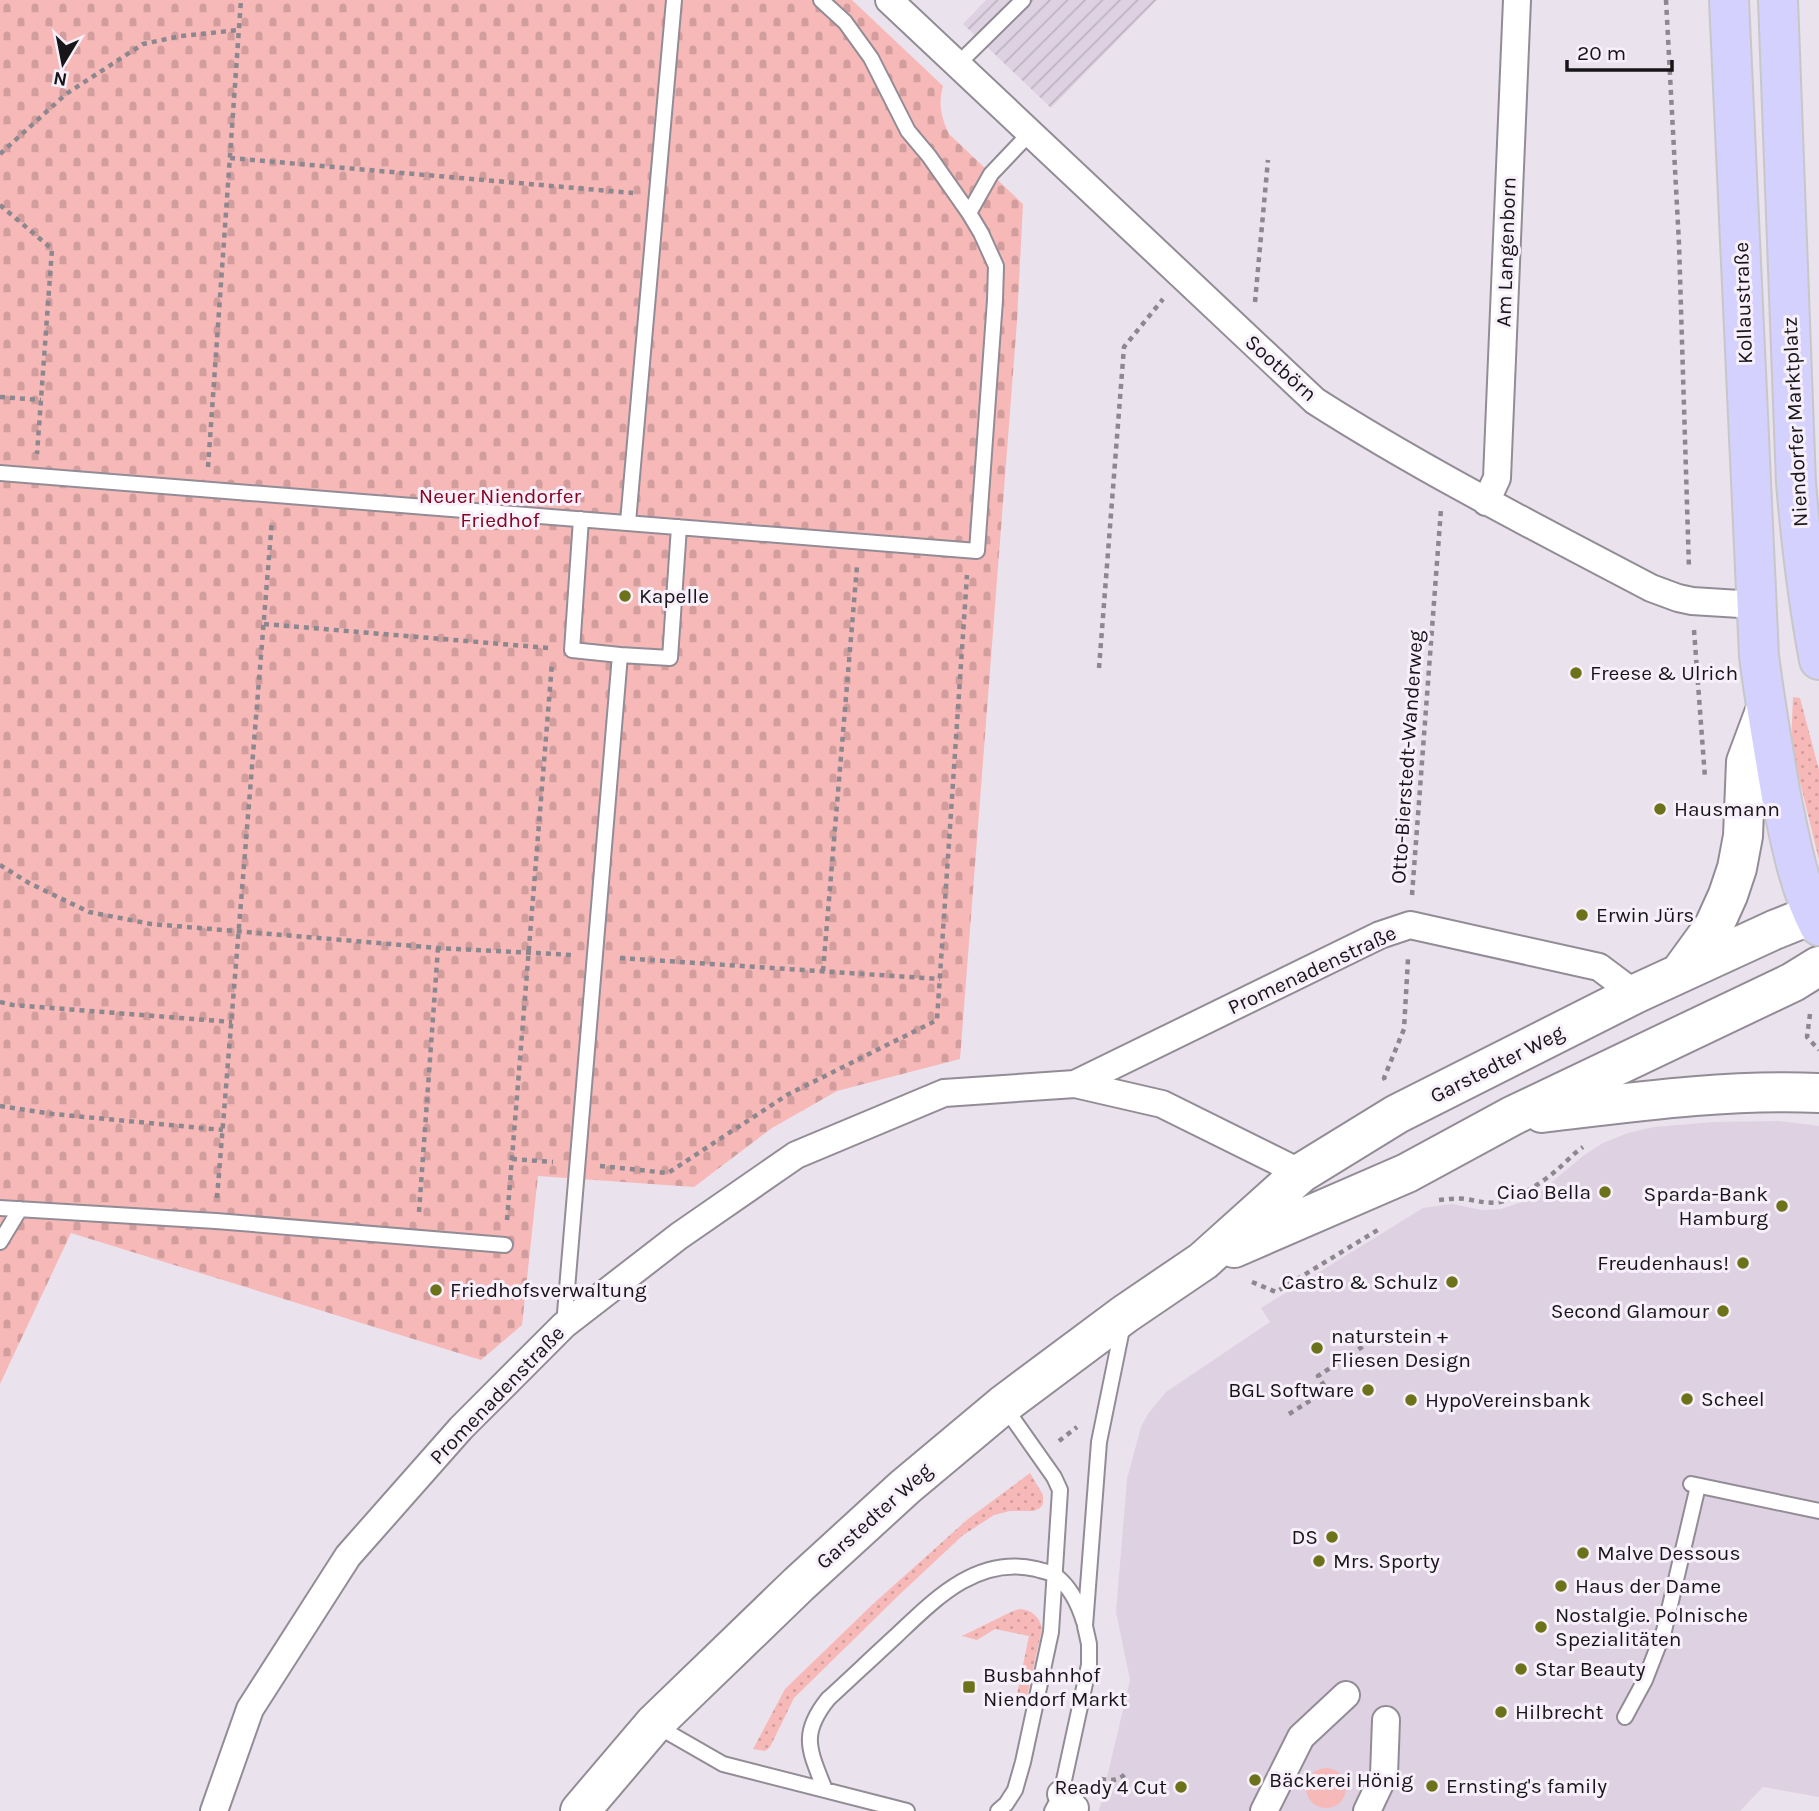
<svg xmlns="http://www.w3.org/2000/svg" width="1819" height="1811" font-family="Karla,sans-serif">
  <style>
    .built { fill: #ded2e2 }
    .industrial { fill: url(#industrial-furrows) }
    .grass { fill: url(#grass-dots) }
    .cemetery { fill: url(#cemetery-stones) }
    .park { fill: #f6b9b8 }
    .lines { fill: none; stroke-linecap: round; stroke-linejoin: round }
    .lane-casing { stroke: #938c96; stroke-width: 18 }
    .street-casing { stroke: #938c96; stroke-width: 30 }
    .secondary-casing { stroke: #938c96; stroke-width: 42 }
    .primary-casing { stroke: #c7c7c8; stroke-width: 42 }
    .path { stroke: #8d878f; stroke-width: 4.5; stroke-dasharray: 5 5; stroke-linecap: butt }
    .lane { stroke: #fff; stroke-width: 14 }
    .street { stroke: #fff; stroke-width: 26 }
    .secondary { stroke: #fff; stroke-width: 38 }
    .primary { stroke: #d4d1fe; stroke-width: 38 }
    .poi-dot { fill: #6c7219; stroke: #f7f0fa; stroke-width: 2.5 }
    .labels { text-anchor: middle; stroke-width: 6; stroke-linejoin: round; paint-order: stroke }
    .street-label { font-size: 21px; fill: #171518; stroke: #f7f0fa }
    .park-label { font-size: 21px; fill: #870320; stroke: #f7f0fa }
    .poi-label { font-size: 21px; fill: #171518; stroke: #f7f0fa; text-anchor: start }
  </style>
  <defs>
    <pattern id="industrial-furrows" width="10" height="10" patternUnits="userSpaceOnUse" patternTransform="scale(1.75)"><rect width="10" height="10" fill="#ded2e2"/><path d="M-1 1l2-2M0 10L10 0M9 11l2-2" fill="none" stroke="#beb3c1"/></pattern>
    <pattern id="grass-dots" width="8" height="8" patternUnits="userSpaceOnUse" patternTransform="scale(1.75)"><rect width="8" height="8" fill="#f6b9b8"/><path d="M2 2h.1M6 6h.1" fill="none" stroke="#d29e9d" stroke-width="1.8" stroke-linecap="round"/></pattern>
    <pattern id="cemetery-stones" width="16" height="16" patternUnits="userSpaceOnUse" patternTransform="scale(1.75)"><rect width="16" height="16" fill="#f6b9b8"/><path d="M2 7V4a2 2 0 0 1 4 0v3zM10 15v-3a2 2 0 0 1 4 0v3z" fill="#d29e9d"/></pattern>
  </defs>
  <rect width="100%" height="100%" fill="#eae2ed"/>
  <path class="built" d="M1779,1121L1819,1126V1797L1763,1787L1740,1811H1099L1130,1680L1116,1612L1127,1479L1141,1427L1148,1414L1166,1392L1270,1322L1261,1308L1423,1208L1452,1204L1482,1210L1501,1209L1519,1203L1541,1191L1583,1156L1603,1143L1628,1133L1654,1127L1713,1122Z"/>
  <path class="industrial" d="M986,0H1157L1051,108L963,24Z"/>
  <path class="grass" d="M1793,697L1800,698L1819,770V860L1791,745Z
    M1030,1473L1043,1495V1504L1040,1508L1034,1511H1010L994,1515L962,1536L898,1596L794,1698L770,1747L765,1751L753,1749L785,1689L873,1604L968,1519Z
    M1020,1609C1032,1610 1040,1617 1042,1629L1025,1705L1015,1704L1029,1636L995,1629L977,1640L962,1636L1013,1611Z"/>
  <path class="cemetery" d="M0,0H852L943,86C938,104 941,117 949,134L1023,204L1017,321L960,1059L837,1091L772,1128L694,1187L538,1176L522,1325L481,1360L71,1233L0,1384Z"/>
  <path class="park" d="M1306 1788a20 20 0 1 1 40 0a20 20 0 1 1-40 0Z"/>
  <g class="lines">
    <g class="lane-casing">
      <path id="lane" d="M958,64L1023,0
        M969,213L991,174L1030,133
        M0,473L977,551L995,300L996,266L981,233L969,213L929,156L908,131L871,58L845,22L821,0
        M628,522L674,0
        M620,655L670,658L679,527
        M0,1208L216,1221L505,1245
        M0,1242L20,1209
        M564,1325L620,655L572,650L581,519
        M1691,1484L1819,1511
        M1625,1717L1645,1680L1664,1631L1698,1486
        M655,1725L723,1764L907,1811
        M825,1790C810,1751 799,1735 828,1699C851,1678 873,1657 896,1636C934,1600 977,1555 1036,1569C1042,1571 1051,1572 1056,1576C1070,1587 1079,1605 1084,1622
        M998,1811L1006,1804L1015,1790L1023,1762L1051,1632L1060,1490L1054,1477L1004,1406
        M1052,1811L1061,1794L1089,1665V1644L1085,1626L1099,1442L1123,1324"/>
    </g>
    <g class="street-casing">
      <path id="street" d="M889,0L1315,401C1423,470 1537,528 1651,588L1678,598L1692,601L1756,605
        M1486,502L1497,478L1517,0
        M1075,1084L1380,935L1410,925L1599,967L1635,994
        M1061,1794L1075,1808
        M214,1811L250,1709L348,1556L461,1428L564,1325L679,1236L796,1155L944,1093L1075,1084L1162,1104L1301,1173
        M1264,1811L1301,1737L1346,1695
        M1367,1811L1384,1775L1386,1720"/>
    </g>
    <g class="secondary-casing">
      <path id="secondary" d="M1682,970L1714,926L1728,895L1737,868L1743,836L1746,762L1765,711
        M1542,1113C1634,1102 1726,1089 1819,1093
        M1234,1248L1407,1173L1512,1116L1793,982L1819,966
        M580,1811L654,1724L799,1584L905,1487L1003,1405L1125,1314L1203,1261L1301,1173L1397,1114L1635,994L1774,930L1819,912"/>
    </g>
    <g class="primary-casing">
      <path id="primary" d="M1729,0L1759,656C1765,703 1773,749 1781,796C1790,839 1798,886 1819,926
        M1778,0L1796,483C1801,542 1808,601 1819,660"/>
    </g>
    <path class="path" d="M1666,0L1679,244L1689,569
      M0,154L66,94L143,44L181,36L239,30
      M230,158L633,193
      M0,205L52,249L37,454
      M1255,302L1268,160
      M0,397L41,400
      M208,467L241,0
      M264,624L549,648
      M1694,630L1705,778
      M1099,668L1124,347L1163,299
      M0,865L29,883L89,912L151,924L438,948L573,955
      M1412,895L1441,509
      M620,958L940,979
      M823,971L857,566
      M0,1002L13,1005L232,1022
      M1810,1014L1807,1037L1819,1050
      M1385,1080L1384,1078L1404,1029L1408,959
      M0,1106L53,1114L223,1130
      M512,1159L553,1162
      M600,1166L668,1173L787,1095L937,1020L967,575
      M217,1198L272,520
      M1439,1200C1448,1199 1457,1198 1466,1199C1478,1201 1487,1204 1500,1202C1520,1197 1542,1183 1558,1169C1566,1162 1574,1153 1583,1147
      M419,1212L438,948
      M507,1220L552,663
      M1252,1282L1276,1292L1381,1228
      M1289,1414L1327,1390L1318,1376L1382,1334
      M1059,1441L1077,1427
      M1101,1779C1112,1781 1119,1781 1126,1773"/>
    <use href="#lane" class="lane"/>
    <use href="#street" class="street"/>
    <use href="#secondary" class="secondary"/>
    <use href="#primary" class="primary"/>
  </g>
  <g class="poi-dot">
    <circle cx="625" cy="596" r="7"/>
    <circle cx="1576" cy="673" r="7"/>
    <circle cx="1660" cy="809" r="7"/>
    <circle cx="1582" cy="915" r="7"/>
    <circle cx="1605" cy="1192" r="7"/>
    <circle cx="1782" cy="1206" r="7"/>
    <circle cx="1743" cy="1263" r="7"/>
    <circle cx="1452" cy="1282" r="7"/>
    <circle cx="436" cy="1290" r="7"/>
    <circle cx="1723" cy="1311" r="7"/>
    <circle cx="1317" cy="1348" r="7"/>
    <circle cx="1368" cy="1390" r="7"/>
    <circle cx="1687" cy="1399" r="7"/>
    <circle cx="1411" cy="1400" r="7"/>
    <circle cx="1332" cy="1537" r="7"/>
    <circle cx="1583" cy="1553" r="7"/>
    <circle cx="1319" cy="1561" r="7"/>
    <circle cx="1561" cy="1586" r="7"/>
    <circle cx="1541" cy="1627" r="7"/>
    <circle cx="1521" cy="1669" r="7"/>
    <rect x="962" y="1680" width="14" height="14" rx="3.5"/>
    <circle cx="1501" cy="1712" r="7"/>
    <circle cx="1255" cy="1780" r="7"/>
    <circle cx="1432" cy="1786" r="7"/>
    <circle cx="1181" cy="1787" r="7"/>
  </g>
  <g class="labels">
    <g class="street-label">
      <text transform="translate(1506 252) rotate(-88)" y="7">Am Langenborn</text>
      <text transform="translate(1743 303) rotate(-92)" y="7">Kollaustraße</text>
      <text transform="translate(1281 368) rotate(42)" y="7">Sootbörn</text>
      <text transform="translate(1795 422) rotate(-93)" y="7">Niendorfer Marktplatz</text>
      <text transform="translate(1407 757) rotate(-86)" y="7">Otto-Bierstedt-Wanderweg</text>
      <text transform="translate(1312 970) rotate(-25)" y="7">Promenadenstraße</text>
      <text transform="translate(1497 1064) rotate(-27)" y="7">Garstedter Weg</text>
      <text transform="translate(497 1395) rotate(-46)" y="7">Promenadenstraße</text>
      <text transform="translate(874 1516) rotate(-42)" y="7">Garstedter Weg</text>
    </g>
    <g class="park-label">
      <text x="500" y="503">Neuer Niendorfer<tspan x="500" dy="24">Friedhof</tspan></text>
    </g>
    <g class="poi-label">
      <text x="639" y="603">Kapelle</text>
      <text x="1590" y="680">Freese &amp; Ulrich</text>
      <text x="1674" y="816">Hausmann</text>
      <text x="1596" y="922">Erwin Jürs</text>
      <text x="1591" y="1199" text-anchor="end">Ciao Bella</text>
      <text x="1768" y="1201" text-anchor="end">Sparda-Bank<tspan x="1768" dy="24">Hamburg</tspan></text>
      <text x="1729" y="1270" text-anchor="end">Freudenhaus!</text>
      <text x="1438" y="1289" text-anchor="end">Castro &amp; Schulz</text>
      <text x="450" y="1297">Friedhofsverwaltung</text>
      <text x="1709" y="1318" text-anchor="end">Second Glamour</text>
      <text x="1331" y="1343">naturstein +<tspan x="1331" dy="24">Fliesen Design</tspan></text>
      <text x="1354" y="1397" text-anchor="end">BGL Software</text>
      <text x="1701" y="1406">Scheel</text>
      <text x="1425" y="1407">HypoVereinsbank</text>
      <text x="1318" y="1544" text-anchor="end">DS</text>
      <text x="1597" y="1560">Malve Dessous</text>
      <text x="1333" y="1568">Mrs. Sporty</text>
      <text x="1575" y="1593">Haus der Dame</text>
      <text x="1555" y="1622">Nostalgie. Polnische<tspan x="1555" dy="24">Spezialitäten</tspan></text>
      <text x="1535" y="1676">Star Beauty</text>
      <text x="983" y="1682">Busbahnhof<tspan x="983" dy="24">Niendorf Markt</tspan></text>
      <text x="1515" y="1719">Hilbrecht</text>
      <text x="1269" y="1787">Bäckerei Hönig</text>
      <text x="1446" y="1793">Ernsting's family</text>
      <text x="1167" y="1794" text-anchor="end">Ready 4 Cut</text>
    </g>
  </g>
  <g transform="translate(63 63) rotate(190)" stroke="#f7f0fa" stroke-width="5" paint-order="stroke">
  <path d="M0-5L12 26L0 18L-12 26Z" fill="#171518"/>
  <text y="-10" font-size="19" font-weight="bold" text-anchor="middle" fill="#171518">N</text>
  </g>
  <path d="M1567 60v10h105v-10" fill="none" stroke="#171518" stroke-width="3.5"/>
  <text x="1577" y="60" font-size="21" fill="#171518" stroke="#f7f0fa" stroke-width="5" paint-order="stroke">20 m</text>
</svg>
